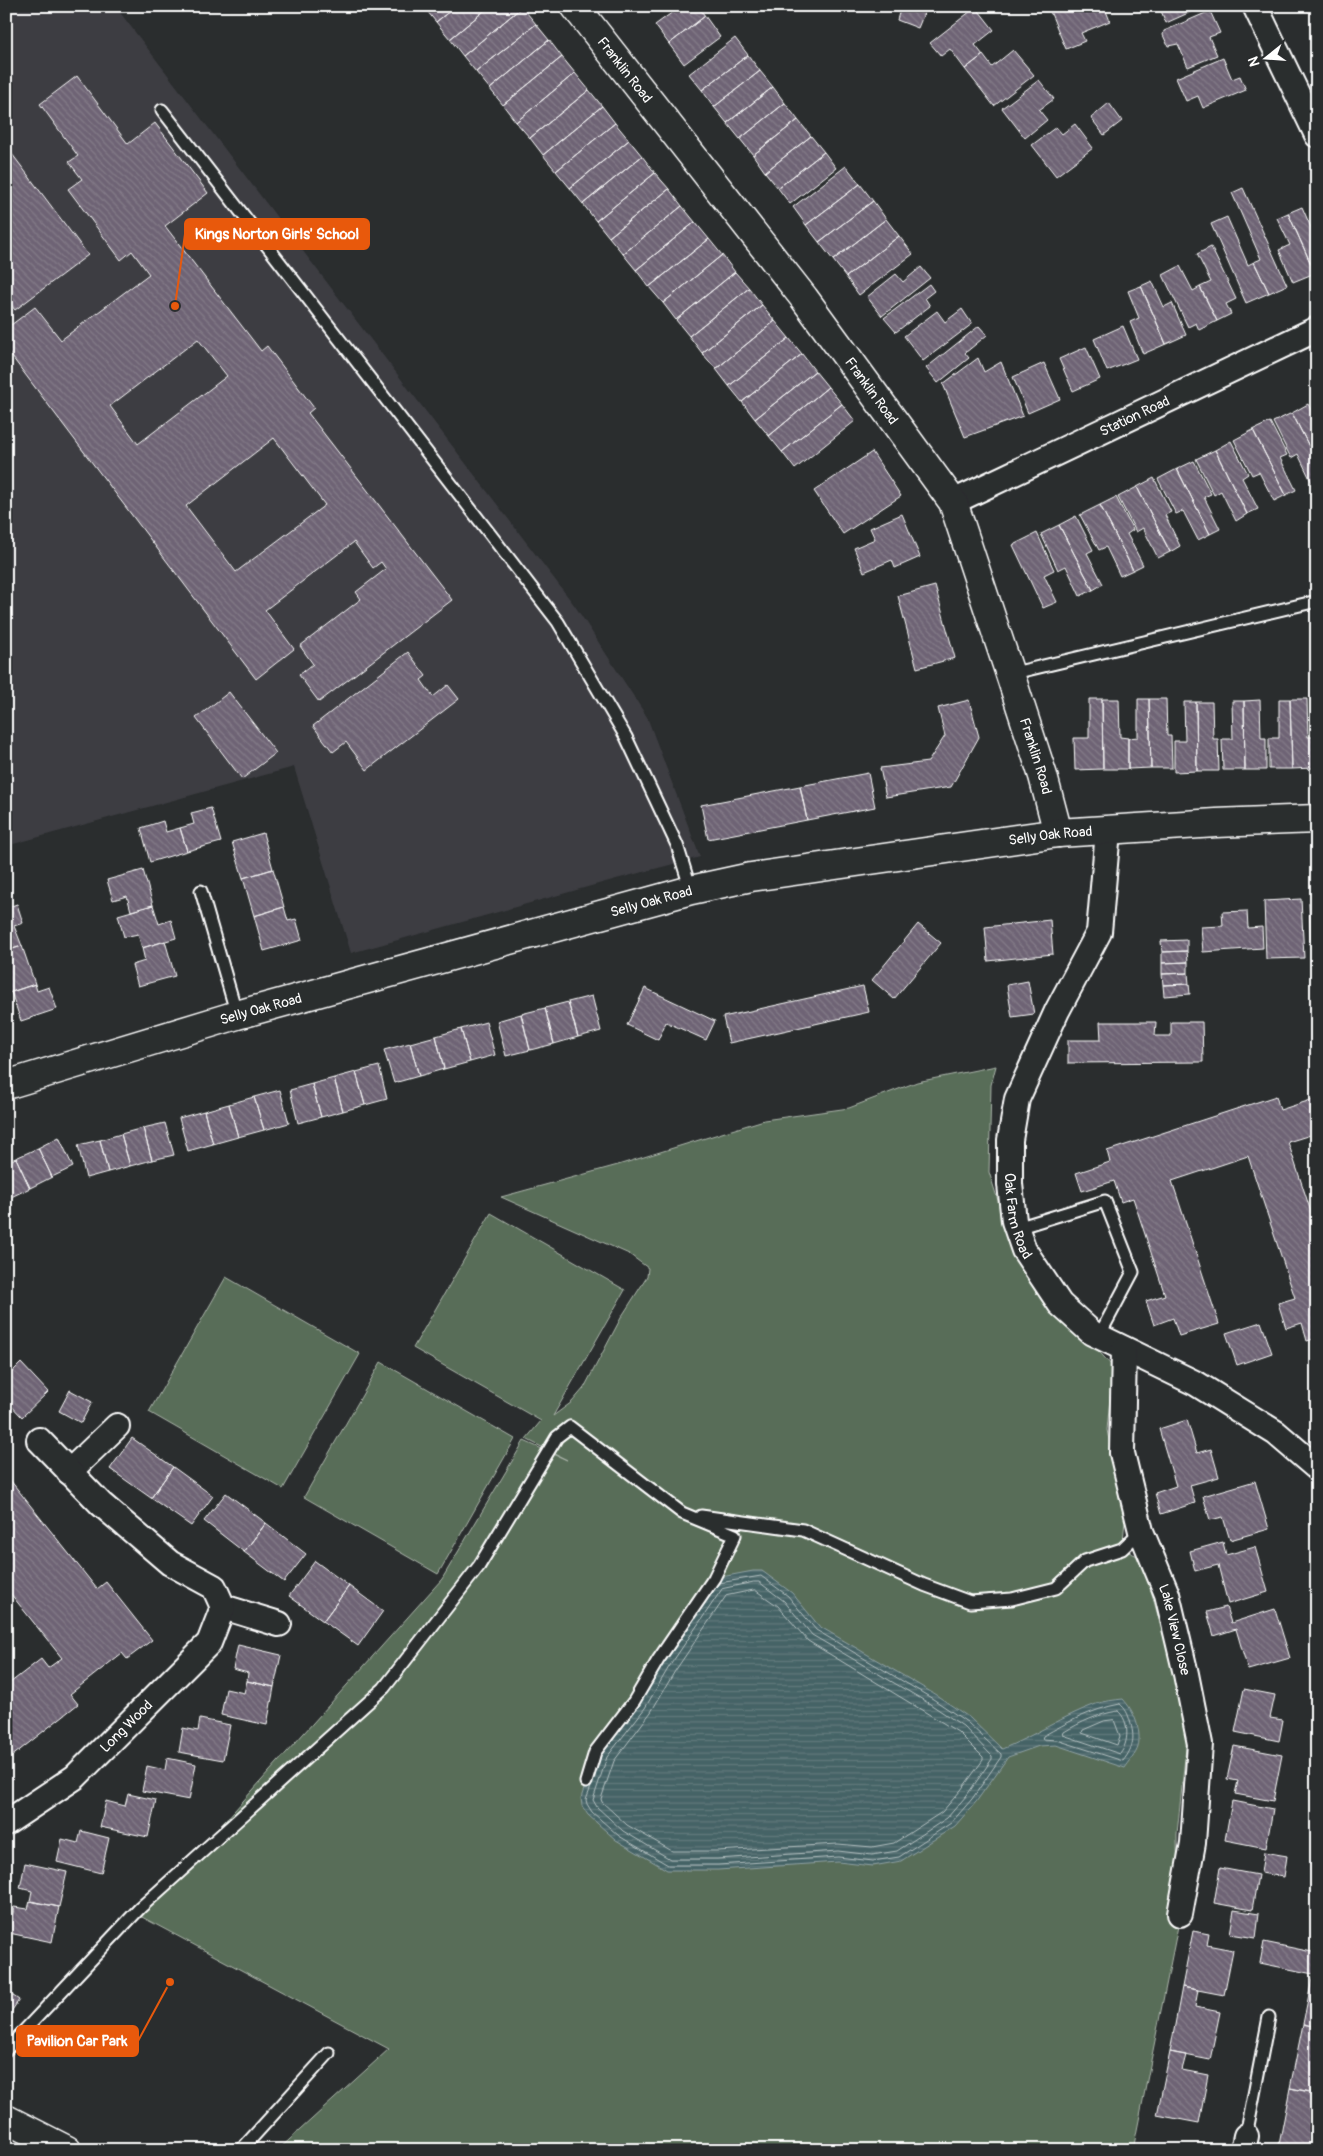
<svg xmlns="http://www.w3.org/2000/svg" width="1323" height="2156" font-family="Pangolin,sans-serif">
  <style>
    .built { fill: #3e3e43 }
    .green { fill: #596d58; stroke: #acb6ac }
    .water { fill: url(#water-rules); stroke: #8fa1a3 }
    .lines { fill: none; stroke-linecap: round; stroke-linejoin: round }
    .shore { stroke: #b5c1c2; stroke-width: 1 }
    .building { fill: url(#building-back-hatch); stroke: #fff; fill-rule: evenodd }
    .service-casing { stroke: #fff; stroke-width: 15 }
    .minor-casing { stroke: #fff; stroke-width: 28 }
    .tertiary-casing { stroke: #fff; stroke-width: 31 }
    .service { stroke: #2a2d2e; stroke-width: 11 }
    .minor { stroke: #2a2d2e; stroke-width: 24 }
    .tertiary { stroke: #2a2d2e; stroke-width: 28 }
    .labels { text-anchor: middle; stroke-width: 4.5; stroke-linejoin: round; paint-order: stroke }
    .street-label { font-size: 14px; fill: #fff; stroke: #2a2d2e }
    .leader { fill: none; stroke: #e8590c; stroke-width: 2 }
    .callout-dot { fill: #e8590c; stroke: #2a2d2e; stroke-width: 2 }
    .callout { fill: #e8590c; stroke: #e8590c; stroke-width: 2 }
    .callout-label { font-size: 15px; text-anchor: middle; font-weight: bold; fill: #fff }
  </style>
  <defs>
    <pattern id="water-rules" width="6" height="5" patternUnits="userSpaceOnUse" patternTransform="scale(1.25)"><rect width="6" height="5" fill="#456366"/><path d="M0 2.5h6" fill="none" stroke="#617a7d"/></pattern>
    <pattern id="building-back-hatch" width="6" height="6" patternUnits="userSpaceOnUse" patternTransform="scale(1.25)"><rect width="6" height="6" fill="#6e6474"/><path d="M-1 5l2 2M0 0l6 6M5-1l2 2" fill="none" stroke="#847b89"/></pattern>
  </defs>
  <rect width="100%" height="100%" fill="#2a2d2e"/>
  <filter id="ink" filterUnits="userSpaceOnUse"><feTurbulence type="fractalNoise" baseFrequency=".02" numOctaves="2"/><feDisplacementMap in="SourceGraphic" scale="10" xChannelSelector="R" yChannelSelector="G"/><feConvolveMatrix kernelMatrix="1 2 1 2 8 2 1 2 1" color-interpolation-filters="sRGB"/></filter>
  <g filter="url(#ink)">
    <path class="built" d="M6,6H115L575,606L647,717L700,857L616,879L351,953L294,767L6,846Z"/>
    <path class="green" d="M996,1066L991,1085L989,1172L1017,1261L1113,1367L1107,1430L1125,1521L1122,1549L1142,1558L1173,1670L1187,1738L1177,1834L1178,1926L1133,2150H278L389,2049L140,1916L442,1579L524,1441L567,1460L526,1439L541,1421L413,1348L491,1213L625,1290L553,1416L572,1402L584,1388L622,1316L647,1277L648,1268L629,1254L501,1197L618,1165L764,1120L849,1108L917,1082Z
      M226,1277L360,1354L283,1489L149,1412Z
      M381,1362L515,1439L438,1574L304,1497Z"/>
    <path class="water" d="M753,1571H762L792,1593L819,1626L936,1695L970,1718L1002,1749C1034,1736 1063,1716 1096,1704C1105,1701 1114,1700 1123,1699C1134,1711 1142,1730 1138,1747C1136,1754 1129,1762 1125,1768L1056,1745L1039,1746L1008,1757L976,1802L955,1826L901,1861L873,1866L838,1862L718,1870H667L616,1840L588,1815L582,1806L581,1798L596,1752L716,1578Z"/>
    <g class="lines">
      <path class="shore" d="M754,1582H759L784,1601L812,1635L930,1704L963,1726L992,1756V1759L967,1795L947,1818L897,1851L872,1855L838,1851L717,1859H670L623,1831L597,1807L593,1800L607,1757L645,1708L669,1667L722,1589Z
        M755,1590L778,1606L808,1641L958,1732L983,1757V1760L961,1790L942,1812L894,1843L872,1847L838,1844L717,1851H672L627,1825L602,1802L601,1799L614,1761L651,1712L675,1671L726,1596Z
        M1120,1704C1126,1709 1128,1714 1130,1721C1135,1737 1134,1747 1123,1761L1057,1740L1042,1739L1043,1736C1068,1722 1092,1709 1120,1704Z
        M1118,1711C1130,1721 1129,1743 1120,1754L1063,1735L1064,1732C1081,1722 1098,1714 1118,1711Z
        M1114,1720L1120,1736L1117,1745L1082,1733L1083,1730L1104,1721Z
        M591,1787L586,1800L587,1804L592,1812L619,1836L668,1865H718L838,1857L873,1861L899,1857L951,1823L972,1799L1001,1757V1754L967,1722L933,1699L816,1630L788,1596L761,1576L719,1583"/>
    </g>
    <path class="building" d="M423,6H456L436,22Z
      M456,6H490L450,39L436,22Z
      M490,6L522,7L463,56L450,39Z
      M681,6H698L705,16L669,44L655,25Z
      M901,6H927L918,28L897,20Z
      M1055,6H1104L1110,21L1081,33L1085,41L1066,49L1049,9Z
      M1159,6H1194L1195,10L1166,23Z
      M522,7L536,24L476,72L463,56Z
      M976,7L994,30L975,45L983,55L965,69L950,49L941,56L930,43Z
      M1210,11L1220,33L1209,37L1217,55L1188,67L1178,44L1168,46L1163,35L1164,31Z
      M705,16L720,37L684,64L669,44Z
      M536,24L549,40L490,89L476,72Z
      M735,38L748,55L702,90L689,74Z
      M549,40L562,57L503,105L490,89Z
      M1013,50L1034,75L994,106L965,69L983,55L992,67Z
      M748,55L760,71L714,107L702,90Z
      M562,57L575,73L516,122L503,105Z
      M1223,58L1232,79L1240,76L1246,90L1203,108L1198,96L1186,101L1176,78Z
      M760,71L773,87L727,123L714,107Z
      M575,73L589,90L530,138L516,122Z
      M77,76L128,144L155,123L208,193L165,226L261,351L267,346L314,408L308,413L452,600L319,702L299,675L313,664L300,646L361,599L356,592L386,569L381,562L373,568L354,542L265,610L294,649L256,679L6,349V319L11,325L35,307L61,340L149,274L132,251L121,260L68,189L82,179L69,162L78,156L40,104ZM198,339L227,376L138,444L110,406ZM274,438L325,505L236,572L186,506Z
      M1039,80L1054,99L1039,110L1047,120L1025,138L1002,108Z
      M773,87L785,103L740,139L727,123Z
      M589,90L602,106L543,155L530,138Z
      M785,103L798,120L753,155L740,139Z
      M1109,103L1122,121L1104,135L1091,118Z
      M602,106L615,123L556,171L543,155Z
      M798,120L811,136L765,172L753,155Z
      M615,123L629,140L570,188L556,171Z
      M1075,124L1093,148L1056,176L1032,145L1056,127L1062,134Z
      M811,136L824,152L778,188L765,172Z
      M629,140L642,156L583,204L570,188Z
      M6,146L88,255L15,310L6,299Z
      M824,152L836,168L790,204L778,188Z
      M642,156L655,173L596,221L583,204Z
      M846,166L860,184L806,225L793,207Z
      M655,173L669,189L609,237L596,221Z
      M860,184L873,201L819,242L806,225Z
      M1243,188L1287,285L1269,293L1254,262L1261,259L1232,193Z
      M669,189L682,206L623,254L609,237Z
      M873,201L886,219L833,260L819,242Z
      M682,206L695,222L636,270L623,254Z
      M1302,207L1313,232L1317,230V272L1315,273L1288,213Z
      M1288,213L1315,273L1293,282L1279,250L1290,245L1277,218Z
      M1227,217L1248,265L1254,262L1269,293L1246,303L1211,224Z
      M886,219L899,236L846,277L833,260Z
      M695,222L709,239L649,287L636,270Z
      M899,236L913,254L859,295L846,277Z
      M709,239L722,255L663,303L649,287Z
      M1211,247L1236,299L1226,304L1231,314L1217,321L1200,287L1211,282L1197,254Z
      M722,255L735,272L676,320L663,303Z
      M1180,266L1193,291L1200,287L1217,321L1199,330L1196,323L1188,327L1163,275Z
      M921,267L930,278L882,316L867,297L896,274L903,282Z
      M735,272L749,288L689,336L676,320Z
      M1152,281L1164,307L1172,303L1186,335L1166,344L1141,286Z
      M929,284L934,291L925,298L930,306L896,332L884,318Z
      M1141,286L1166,344L1143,354L1130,322L1139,318L1128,291Z
      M749,288L762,305L702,353L689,336Z
      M762,305L775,321L716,369L702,353Z
      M962,309L972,324L923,361L904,336L937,311L945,322Z
      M775,321L789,338L729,386L716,369Z
      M979,326L987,335L965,353L969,358L938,383L926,368Z
      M1123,326L1137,359L1107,371L1094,339Z
      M789,338L802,354L742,402L729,386Z
      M1086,347L1100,379L1073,391L1059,359Z
      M802,354L815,371L755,419L742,402Z
      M978,358L984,372L1001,362L1023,416L965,437L943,384Z
      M1044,363L1060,399L1028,413L1013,377Z
      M815,371L828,387L769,436L755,419Z
      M828,387L842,404L782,452L769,436Z
      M842,404L855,421L795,469L782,452Z
      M1308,404L1317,421V462L1292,413Z
      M1292,413L1317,462V481L1312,483L1298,454L1291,458L1273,422Z
      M1270,422L1287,455L1280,458L1296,490L1286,495L1253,430Z
      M1253,430L1286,495L1274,501L1259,472L1252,475L1234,440Z
      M1231,441L1248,474L1242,478L1258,509L1247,514L1215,450Z
      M1215,450L1247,514L1236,521L1221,491L1214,495L1196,459Z
      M872,452L901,496L843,534L814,491Z
      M1194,461L1211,494L1204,497L1220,529L1210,534L1177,469Z
      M1177,469L1210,534L1198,540L1183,511L1176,514L1158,479Z
      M1154,478L1171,512L1165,515L1180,546L1170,552L1137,487Z
      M1137,487L1170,552L1158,558L1143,528L1136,532L1118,497Z
      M1116,497L1133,530L1127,534L1143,565L1133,570L1100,505Z
      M1100,505L1133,570L1120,576L1106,547L1099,550L1080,515Z
      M902,514L920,557L895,568L892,560L864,572L854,548L875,539L870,528Z
      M1076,516L1093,550L1087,553L1103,584L1093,590L1059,525Z
      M1059,525L1093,590L1080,596L1066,566L1058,570L1041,534Z
      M1037,533L1054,570L1044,575L1057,602L1043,608L1013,545Z
      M935,586L955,658L917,668L898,596Z
      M408,652L426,676L421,680L433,697L448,685L459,699L367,770L346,742L333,752L313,726Z
      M229,692L276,753L242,779L196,718Z
      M1089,699H1102L1103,769L1075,770L1074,738H1089Z
      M1102,699H1119L1120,737L1128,738V769H1103Z
      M1138,699H1149L1151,768L1128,769V738L1138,737Z
      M1149,699H1166L1167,736H1171L1172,768H1151Z
      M1279,699H1290L1292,769H1269V738H1279Z
      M1290,699H1307L1308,737H1313V768L1292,769Z
      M969,700L979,737L951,787L886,797L880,768L928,762L945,736L938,708Z
      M1260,700L1261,738H1266V770H1245L1244,701Z
      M1232,701H1244L1245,770H1223L1222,739H1233Z
      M1184,702H1196L1197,771L1174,772V741H1185Z
      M1196,702H1212L1213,739H1218L1219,771H1197Z
      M1315,737H1317V768H1315Z
      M868,773L875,807L807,820L800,786Z
      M800,786L807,820L708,839L701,805Z
      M211,808L221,842L187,851L180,828L194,824L191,813Z
      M163,821L166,832L180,828L187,851L150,862L141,828Z
      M263,833L273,869L243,878L232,842Z
      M273,869L284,907L254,916L243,878Z
      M143,870L153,905L131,911L127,896L113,900L107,880Z
      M1301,899L1304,958L1266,959L1264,901Z
      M1309,903H1317V970H1312Z
      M17,904L23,923L14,926L22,946L6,951V908Z
      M153,905L159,924L171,920L176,938L142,948L138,934L124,937L118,915Z
      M284,907L288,921L296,919L302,940L264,951L254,916Z
      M1247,911L1248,928L1262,927L1263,948L1203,952L1201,927L1223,926L1222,912Z
      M1050,920L1053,954L988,961L985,927Z
      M918,924L941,943L894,999L872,980Z
      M1187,940V951L1162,952L1161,941Z
      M165,941L175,976L138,986L132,965L145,961L142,948Z
      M22,946L35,984L6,994V951Z
      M1187,951L1188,962L1162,963V952Z
      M1188,962V973L1162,974V963Z
      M1188,973L1189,984L1163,985L1162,974Z
      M1028,981L1034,1014L1012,1017L1007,985Z
      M35,984L37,991L49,987L57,1009L21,1021L11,992Z
      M1189,984L1190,994L1164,996L1163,985Z
      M863,986L869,1012L729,1043L723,1017Z
      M645,988L715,1021L706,1040L666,1022L658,1040L627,1025Z
      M592,996L601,1031L578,1037L568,1002Z
      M568,1002L578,1037L554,1044L545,1008Z
      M545,1008L554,1044L530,1050L521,1014Z
      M521,1014L530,1050L506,1056L497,1021Z
      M486,1022L495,1055L470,1062L461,1029Z
      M1100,1022H1156L1155,1036H1171V1022H1202L1203,1062L1068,1063V1040H1101Z
      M461,1029L470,1062L444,1069L436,1036Z
      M436,1036L444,1069L419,1076L410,1043Z
      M410,1043L419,1076L394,1083L384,1050Z
      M379,1066L387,1099L365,1105L356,1072Z
      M356,1072L365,1105L343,1111L334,1078Z
      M334,1078L343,1111L321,1117L312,1084Z
      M312,1084L321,1117L298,1123L290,1090Z
      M280,1090L289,1123L264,1130L254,1097Z
      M1276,1096L1280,1110L1317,1098V1133L1288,1142L1317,1230V1338L1307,1341L1302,1323L1286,1328L1278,1303L1295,1298L1248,1156L1172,1181L1219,1324L1179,1336L1173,1318L1154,1325L1146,1301L1165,1295L1133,1198L1121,1202L1114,1181L1082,1191L1076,1173L1110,1162L1107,1151Z
      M254,1097L264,1130L238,1137L229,1104Z
      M229,1104L238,1137L213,1144L204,1111Z
      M204,1111L213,1144L188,1151L179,1118Z
      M165,1123L174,1155L152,1160L143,1128Z
      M143,1128L152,1160L130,1166L121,1134Z
      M121,1134L130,1166L108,1172L100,1140Z
      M59,1137L73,1167L52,1177L38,1148Z
      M100,1140L108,1172L86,1178L78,1145Z
      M38,1148L52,1177L30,1188L16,1158Z
      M16,1158L30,1188L9,1198L6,1193V1162Z
      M1261,1322L1272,1353L1237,1365L1226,1333Z
      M21,1363L48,1392L22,1417L6,1400V1378Z
      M70,1390L92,1402L81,1423L59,1411Z
      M1187,1420L1197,1453L1211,1449L1219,1477L1190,1485L1195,1503L1161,1514L1155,1493L1176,1486L1159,1429Z
      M132,1438L173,1467L151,1498L110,1469Z
      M173,1467L213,1496L191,1526L151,1498Z
      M6,1475L97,1589L106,1582L152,1640L127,1659L122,1653L70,1694L78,1704L6,1761V1686L41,1659L48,1668L62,1658L6,1588Z
      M1255,1481L1269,1529L1230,1540L1223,1517L1210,1520L1203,1496Z
      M226,1493L266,1523L244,1552L204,1521Z
      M266,1523L306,1554L284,1582L244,1552Z
      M1223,1542L1226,1555L1255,1547L1268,1592L1228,1604L1218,1565L1195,1571L1190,1551Z
      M315,1561L349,1586L323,1621L289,1596Z
      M349,1586L383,1611L358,1646L323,1621Z
      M1226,1607L1231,1623L1275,1609L1290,1658L1248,1670L1236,1629L1214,1636L1207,1612Z
      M238,1645L281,1655L274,1687L247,1681L248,1673L233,1669Z
      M247,1681L274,1687L267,1725L221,1715L226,1689L244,1693Z
      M1244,1689L1275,1695L1270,1718L1283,1720L1279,1741L1235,1732Z
      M200,1719L230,1725L223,1760L179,1752L183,1728L198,1731Z
      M1234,1746L1282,1755L1273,1801L1235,1794L1238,1781L1227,1779Z
      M167,1758L196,1764L189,1800L142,1791L147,1766L165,1770Z
      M128,1794L156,1800L148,1837L100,1827L106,1801L125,1806Z
      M1232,1801L1273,1809L1266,1848L1225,1840Z
      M81,1831L109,1838L101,1873L57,1862L62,1839L78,1843Z
      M1264,1852L1287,1856L1284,1877L1261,1873Z
      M25,1863L67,1872L59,1907L30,1901L32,1891L20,1888Z
      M1220,1868L1258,1875L1252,1910L1214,1903Z
      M30,1901L59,1907L52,1942L9,1933L14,1907L28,1909Z
      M1234,1910L1259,1914L1256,1938L1230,1934Z
      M1193,1931L1209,1934L1207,1945L1233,1950L1224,1995L1182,1987Z
      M1264,1942L1317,1953V2027L1303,2024L1313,1974L1260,1963Z
      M1182,1987L1198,1990L1195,2007L1220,2012L1210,2060L1170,2052Z
      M6,1991L19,2000L6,2019Z
      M1303,2024L1317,2027V2093L1290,2088Z
      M1170,2052L1186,2055L1182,2070L1208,2075L1199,2123L1157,2115Z
      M1290,2088L1314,2093L1311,2111L1317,2112V2150H1278Z"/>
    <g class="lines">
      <g class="service-casing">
        <path id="service" d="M162,110L558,622L626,737L677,845L691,890
          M1010,674L1317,601
          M201,891L237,1015
          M1017,1228L1105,1201L1133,1272L1099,1336
          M701,1516L803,1530L924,1585L970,1602L1012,1599L1056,1588L1085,1561L1122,1549L1141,1531
          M6,2050L140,1908L384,1688L479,1566L557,1437L570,1427L682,1513L735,1535L714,1578L658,1660L634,1701L595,1752L586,1782
          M1246,2136L1269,2017
          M241,2150L329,2053"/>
      </g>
      <g class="minor-casing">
        <g id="minor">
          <path d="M1255,6L1317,135"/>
          <path id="s1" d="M953,502L1317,329"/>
          <path id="s2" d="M1108,831L1099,932L1057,1011L1017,1099L1010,1140V1184L1014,1221L1024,1250L1060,1304L1092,1333L1197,1384L1276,1433L1317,1468"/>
          <path id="s3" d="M1124,1349L1122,1453L1141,1531L1167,1594L1186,1674L1200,1744L1193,1843L1180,1914"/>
          <path d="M69,1472L117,1426"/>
          <path d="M223,1607L279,1624"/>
          <path id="s4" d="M6,1823L75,1777L209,1643L223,1607L214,1587L170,1563L101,1504L39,1440"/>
          <path d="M1243,2150L1246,2136"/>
        </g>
      </g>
      <g class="tertiary-casing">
        <g id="tertiary">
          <path id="s5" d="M575,6L804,298L953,502L1010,674L1043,776L1058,833"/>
          <path id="s6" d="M6,1085L237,1015L691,890L751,877L1058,833L1216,823L1317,819"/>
          <path d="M6,2119L67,2150"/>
        </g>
      </g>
      <use href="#service" class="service"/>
      <use href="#minor" class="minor"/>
      <use href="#tertiary" class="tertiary"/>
    </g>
  </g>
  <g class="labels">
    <g class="street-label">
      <text dy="5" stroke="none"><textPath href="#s5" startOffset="81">Franklin Road</textPath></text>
      <text dy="5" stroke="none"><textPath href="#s5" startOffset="486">Franklin Road</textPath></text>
      <text dy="5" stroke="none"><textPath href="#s1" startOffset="201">Station Road</textPath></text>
      <text dy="5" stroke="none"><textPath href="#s5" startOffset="891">Franklin Road</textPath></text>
      <text dy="5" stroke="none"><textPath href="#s6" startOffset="1076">Selly Oak Road</textPath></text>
      <text dy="5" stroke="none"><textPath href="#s6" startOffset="671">Selly Oak Road</textPath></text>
      <text dy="5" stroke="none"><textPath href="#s6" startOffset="266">Selly Oak Road</textPath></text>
      <text dy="5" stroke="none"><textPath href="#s2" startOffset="406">Oak Farm Road</textPath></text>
      <text dy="5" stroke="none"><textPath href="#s3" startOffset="289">Lake View Close</textPath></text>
      <text dy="5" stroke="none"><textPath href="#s4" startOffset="155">Long Wood</textPath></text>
    </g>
  </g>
  <path class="leader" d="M175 306L185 234M170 1982L138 2041"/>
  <g class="callout-dot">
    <circle cx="175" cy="306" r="5"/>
    <circle cx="170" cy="1982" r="5"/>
  </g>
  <g class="callout">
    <rect x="185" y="219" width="184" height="30" rx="5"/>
    <rect x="17" y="2026" width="121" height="30" rx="5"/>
  </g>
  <g class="callout-label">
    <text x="277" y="239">Kings Norton Girls' School</text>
    <text x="77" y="2046">Pavilion Car Park</text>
  </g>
  <rect width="1323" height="2156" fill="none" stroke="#2a2d2e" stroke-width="25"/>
  <rect x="12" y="12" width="1298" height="2131" fill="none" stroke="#fff" stroke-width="2" filter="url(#ink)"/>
  <g transform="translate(1266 58) rotate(253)" stroke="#2a2d2e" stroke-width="4" paint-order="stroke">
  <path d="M0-4L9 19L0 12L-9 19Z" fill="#ffffff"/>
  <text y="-8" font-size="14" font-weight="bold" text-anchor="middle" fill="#ffffff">N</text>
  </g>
</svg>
